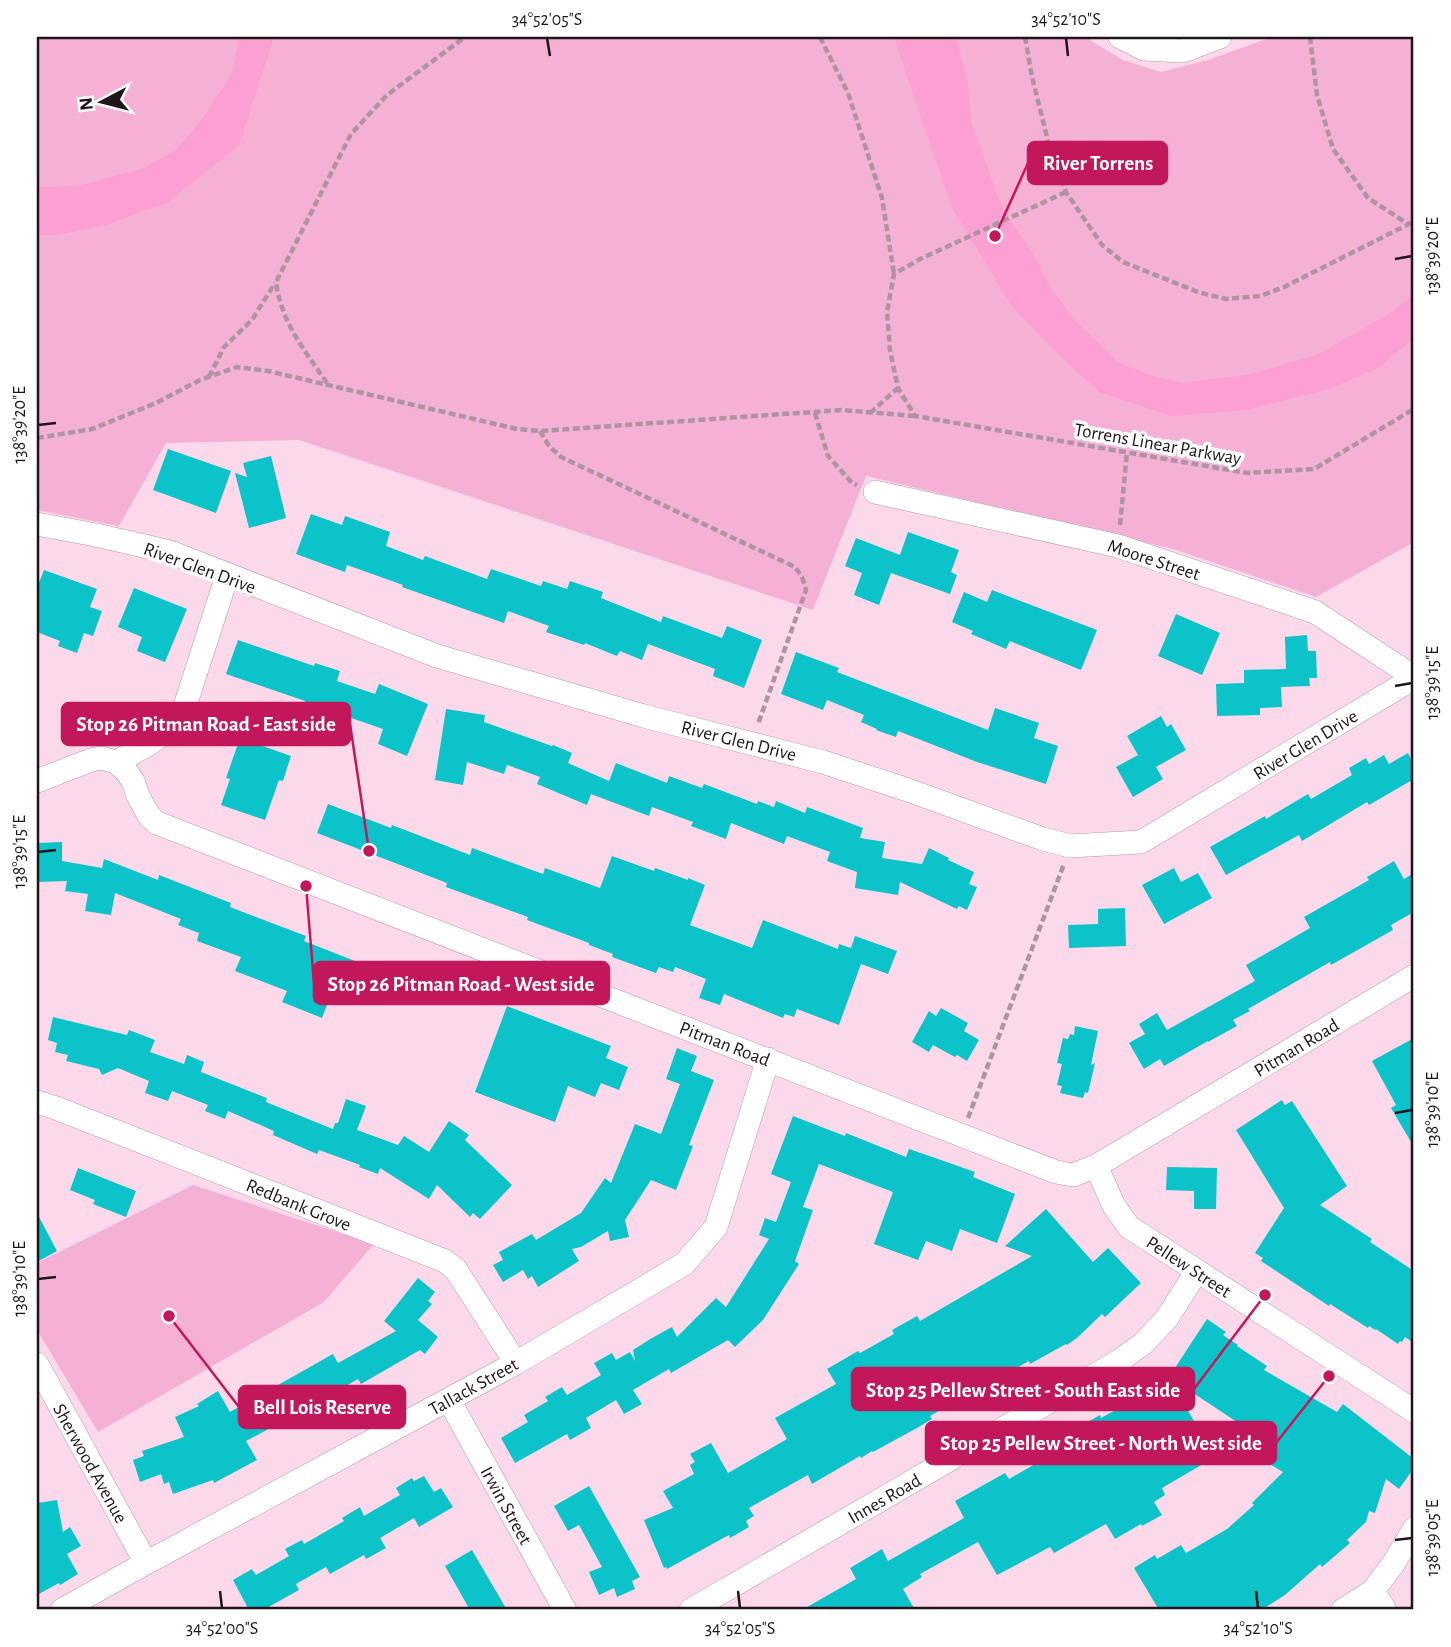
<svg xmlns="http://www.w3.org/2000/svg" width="1451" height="1647" font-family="'Alegreya Sans',sans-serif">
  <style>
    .green { fill: #f5b0d5 }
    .water { fill: #fc9fd2 }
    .building { fill: #0cc3ca }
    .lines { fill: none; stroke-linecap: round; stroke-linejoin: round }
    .street-casing { stroke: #b999a9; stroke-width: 24 }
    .path { stroke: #ae94a1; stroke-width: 4.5; stroke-dasharray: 7 3.5; stroke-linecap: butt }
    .street { stroke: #fff; stroke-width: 23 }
    .ticks { fill: none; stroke: #20151b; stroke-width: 2.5 }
    .labels { text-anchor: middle; stroke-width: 7; stroke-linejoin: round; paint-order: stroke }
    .street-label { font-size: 19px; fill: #20151b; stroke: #fff }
    .leader { fill: none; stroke: #c2185b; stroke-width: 2.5 }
    .callout-dot { fill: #c2185b; stroke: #fff; stroke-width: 2.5 }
    .callout { fill: #c2185b; stroke: #c2185b; stroke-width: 2.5 }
    .callout-label { font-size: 21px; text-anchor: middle; font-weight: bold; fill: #fff }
    .neatline { fill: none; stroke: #20151b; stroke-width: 2.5 }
    .ticks-label { font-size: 18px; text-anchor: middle; fill: #20151b }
  </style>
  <rect width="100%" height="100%" fill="#fbd9ea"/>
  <path class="green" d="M37,37H1089L1091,41L1123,60L1161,72L1208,60L1272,37H1414V542L1316,597L1173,549L866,476L813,610L299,440L166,443L119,526L37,510Z
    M193,1185L374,1244L324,1302L98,1432L37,1330V1263Z"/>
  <path class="water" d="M240,37H274L239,145L168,202L106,225L57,235H37V187L77,186L142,169L175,151L200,122L232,74Z
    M894,37H956L968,83L972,124L998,197L1008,217L1034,255L1049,285L1073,319L1119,363L1150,375L1182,383L1247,375L1317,355L1392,312L1414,294V338L1378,368L1329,389L1246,410L1171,416L1099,392L1056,352L1012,306L952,208Z"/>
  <path class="building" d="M168,449L231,471L216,513L153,490Z
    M271,456L286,518L249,528L235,473L247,477L243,463Z
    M311,514L342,525L345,516L390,532L386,546L423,560L425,556L487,579L491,569L541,586L543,581L567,589L570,581L603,592L601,598L661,622L663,616L722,638L727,626L762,640L744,688L713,676L715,669L648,644L642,660L620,651L617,656L585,643L584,645L546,632L549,626L508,611L504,623L402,587L403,585L347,565L345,572L296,554Z
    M908,532L959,550L951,572L957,575L950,594L891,573L879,605L854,595L862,573L845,566L856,538L900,555Z
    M44,570L97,589L90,607L102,611L93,636L84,633L77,653L58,646L60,641L37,632V588Z
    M134,588L187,609L165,662L137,651L142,637L118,627Z
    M992,590L1097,630L1081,670L1010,641L1006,649L971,634L973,631L952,622L964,592L987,602Z
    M1176,614L1220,633L1202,675L1158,656Z
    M1307,635L1308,651H1316L1317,678H1309L1310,686L1281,687L1282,707L1260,708V715L1217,716L1216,684L1244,683V670L1286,669L1285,637Z
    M238,640L314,666L315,663L340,671L337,681L375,694L379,684L428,704L407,756L378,744L383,729L337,713L331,731L299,720L305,701L226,674Z
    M796,652L839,668L837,672L988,730L995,708L1039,723L1034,738L1058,746L1046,784L977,762L898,731L896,737L876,730L877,729L861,722L864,715L827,700L823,710L781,694Z
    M446,709L485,715L484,722L552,746L553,745L572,753L568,763L609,781L616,763L667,783L669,776L702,788L704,784L757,804L758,801L774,807L776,801L805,813L807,807L863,828L860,838L885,842L882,858L922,864L929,848L949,858L948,860L974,872L969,884L977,887L967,910L959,906L957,909L900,882L898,895L855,888L857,872L827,861L830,852L787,836L784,844L731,823L726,839L691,826L693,822L652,807L649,816L591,794L587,805L537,784L540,777L507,765L504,774L467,762L463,785L435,780Z
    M1161,716L1167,727L1171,724L1186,750L1156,767L1163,779L1133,797L1116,767L1138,755L1127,736Z
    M240,738L291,756L283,781L279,780L265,820L221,805L230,779L226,778Z
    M1408,753L1414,765V779L1369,805L1367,802L1302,841L1299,835L1226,875L1210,847L1265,816L1266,819L1308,794L1311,799L1352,775L1349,768L1366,758L1369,764L1384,755L1389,764Z
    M328,804L391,828L392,825L470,855L472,848L543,874L545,868L600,888L612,856L654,871L655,868L688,880V878L705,885L690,925L752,948L763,920L838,949L839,944L851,948L855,936L897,951L888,974L861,964L839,1025L797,1009L794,1017L785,1014L783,1018L724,994L720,1005L699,998L706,979L675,967L673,972L659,967L656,973L612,957L613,954L589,945V943L527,920L528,917L446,887L447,883L317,833Z
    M62,842V861L102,868L104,859L158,880L159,875L231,903L230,907L306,936L304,941L360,963L348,993L334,987L322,1018L282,1002L287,991L235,971L241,957L197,941L199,933L178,925L181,919L115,893L111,915L85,911L88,894L65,891L67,881L37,882V843Z
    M1394,861L1404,879L1414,873V912L1391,925L1393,930L1331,965L1330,962L1248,1009L1250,1011L1233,1020L1237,1026L1208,1042V1041L1164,1066L1160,1059L1144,1069L1129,1043L1145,1034L1139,1024L1157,1013L1167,1030L1255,981L1246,965L1310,928L1304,917L1369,880L1367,877Z
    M1174,868L1181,882L1198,873L1212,898L1164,924L1142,885Z
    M1125,908L1126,946L1069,948L1068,925L1098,924V909Z
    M507,1006L611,1046L606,1058L628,1067L619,1090L601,1083L595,1097L568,1086L555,1122L475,1092Z
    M941,1008L968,1023L964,1031L979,1040L967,1061L957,1055L955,1057L933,1045L929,1052L912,1042L929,1011L936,1016Z
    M53,1017L127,1035L129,1030L155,1040L150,1052L184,1064L187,1055L204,1062L201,1072L267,1098L266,1102L333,1129L335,1123H338L346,1099L366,1106L357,1130L398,1145L404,1136L429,1152L449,1121L469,1135L465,1140L512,1185L480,1219L473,1213L470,1217L437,1185L429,1199L380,1168L378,1174L359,1167L360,1165L319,1150L317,1154L273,1135L274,1131L228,1111L225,1119L205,1111L208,1105L172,1091L168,1101L145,1093L149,1081L118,1068L102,1075L99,1069L66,1061L68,1055L55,1052L57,1043L48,1040Z
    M1075,1026L1098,1031L1091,1065L1095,1063L1088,1093L1085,1092L1083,1098L1060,1093L1062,1086L1057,1085L1062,1064L1057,1063L1063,1038L1068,1039L1070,1034L1074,1035Z
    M1414,1038V1147L1391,1108L1396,1105L1372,1061Z
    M677,1048L697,1056L691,1071L714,1080L689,1145L693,1146L676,1190L651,1180L625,1220L629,1237L610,1241L608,1231L581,1247L572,1249L579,1261L538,1287L532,1276L528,1279L523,1270L503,1282L493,1265L503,1260L499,1252L532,1234L536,1240L581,1213L605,1178L611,1183L635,1124L661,1134L680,1084L666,1079Z
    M1282,1100L1285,1105L1292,1101L1347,1186L1320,1205L1372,1239L1370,1242L1414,1271V1343L1405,1337L1402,1342L1400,1341L1398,1344L1376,1329L1375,1330L1369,1326L1368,1328L1330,1304L1329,1306L1261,1261L1263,1258L1255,1253L1284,1208L1236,1130Z
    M793,1116L845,1136L846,1133L906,1157L909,1149L941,1160L975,1172L973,1177L1015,1194L997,1243L960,1229L952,1251L926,1241L918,1260L874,1244L893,1192L819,1164L803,1207L813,1210L795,1261L799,1264L763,1320L735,1347L728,1340L671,1373L669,1369L633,1390L642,1404L624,1414L616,1400L586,1418L591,1428L570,1440L567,1434L515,1463L501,1438L528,1422L524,1415L548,1401L545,1397L562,1387L567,1395L601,1375L594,1363L612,1353L616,1360L630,1352L635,1361L633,1350L652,1338L672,1327L677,1337L716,1298L726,1307L769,1239L759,1235L765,1218L776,1222L791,1182L771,1174Z
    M1167,1167L1217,1168L1216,1209H1194V1191L1166,1190Z
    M78,1168L136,1191L126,1217L93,1204L95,1200L70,1190Z
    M1046,1209L1093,1262L1108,1248L1141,1283L1105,1317L1102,1314L1077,1338L1067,1345L1066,1344L1030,1364L1029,1361L930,1416L932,1419L917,1428L873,1452L872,1451L861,1458L860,1456L812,1484L808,1475L749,1508L754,1516L746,1521L749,1527L730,1538L729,1535L667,1569L666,1567L664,1568L644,1520L673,1508L663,1491L694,1474L690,1465L695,1462L690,1454L711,1443L728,1473L787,1439L775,1418L836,1384L827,1369L858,1351L860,1353L894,1334L892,1330L917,1316L920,1321L1032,1256L1005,1246Z
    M37,1213L57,1251L37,1262Z
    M418,1278L435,1292L428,1301L432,1304L418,1320L438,1337L425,1354L420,1350L361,1384L358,1379L324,1399L327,1404L306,1415L281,1429L278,1424L246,1441L257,1460L214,1483L213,1480L173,1494L169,1482L164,1484L161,1474L140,1482L133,1460L144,1456L142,1451L184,1437L175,1417L199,1406L197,1404L218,1391L230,1412L333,1354L338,1363L396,1331L384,1321Z
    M1207,1319L1226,1332L1223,1335L1238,1345L1237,1346L1267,1366L1264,1370L1337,1412L1343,1404L1414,1459V1468L1399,1489L1386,1479L1375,1513L1369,1511L1366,1522L1347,1540L1350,1543L1322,1567L1320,1564L1285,1595L1261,1610H1159L1134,1568L1155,1555L1157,1559L1181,1545L1186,1553L1227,1529L1254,1505L1252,1503L1283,1472L1237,1445L1246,1428L1169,1377Z
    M1169,1378L1215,1457L1162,1488L1165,1495L1154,1502L1162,1515L1142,1526L1141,1524L1115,1539L1106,1524L1054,1553L1050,1547L997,1575L978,1542L920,1574L922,1577L903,1589L915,1610H802L856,1579L850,1568L882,1549L888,1561L964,1518L955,1501L1005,1473L1009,1479L1063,1448L1059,1442L1085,1426L1084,1424L1100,1415L1101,1418L1143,1395L1150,1407Z
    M424,1476L434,1492L441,1488L453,1507L419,1527L414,1518L380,1538L386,1548L366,1559L364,1555L330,1574L326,1567L296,1584L299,1590L263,1610H249L233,1580L252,1569L256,1575L289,1556L285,1549L302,1540L304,1544L344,1521L342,1518L360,1507L364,1516L400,1495L396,1488L412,1478L414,1481Z
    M589,1486L640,1577L632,1581L635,1589L617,1597L614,1588L599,1595L589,1572L602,1567L579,1525L568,1531L554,1506Z
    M57,1500L63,1532L70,1527L81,1546L67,1554L78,1574L60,1585L59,1583L37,1595V1503Z
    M472,1550L507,1610H470L445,1566Z"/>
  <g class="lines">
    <g class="street-casing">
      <path id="street" d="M1120,37L1144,49L1183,51L1220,37
        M875,492L1118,546L1315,612L1414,677
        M37,524L96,535L170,552L437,656L644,716L823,762L908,790L1043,839L1070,846L1141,842L1414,678
        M116,762C144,747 167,737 184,709L227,576
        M37,781L91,760L101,758L116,762L126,771L133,781L138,796L144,807L150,817L157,823L1056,1172L1073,1175L1096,1166L1414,976
        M37,1102L56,1108L445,1261L456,1270L516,1363
        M1096,1166L1114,1206L1129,1227L1414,1411
        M37,1364L146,1563
        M449,1400L565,1610
        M1373,1591L1385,1610
        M62,1610L146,1563L516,1363L684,1264L716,1227L768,1059
        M691,1610L1119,1361L1144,1343L1167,1318L1197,1271
        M1343,1610L1373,1591L1394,1563L1414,1529"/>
    </g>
    <path class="path" d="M820,37L848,93L882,198L894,274
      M1025,37L1032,77L1050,149L1066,192L1102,245L1123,262L1198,292L1226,299L1260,296L1284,287L1409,224L1414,220
      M1310,37L1317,95L1333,149L1368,198L1408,224
      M1066,192L920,259L894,274L887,312L890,350L898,388L915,416L1247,473L1314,469L1414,409
      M209,377L224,347L252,320L275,283
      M327,383C305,351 281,322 276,282L351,134L387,95L465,37
      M815,413L828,456L852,483L857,485
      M870,413L898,388
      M540,431L549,446L561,457L795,567L802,577L806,590L758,724
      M37,438L92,429L156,403L200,380L237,367L268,371L517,429L540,431L841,410L915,416
      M1120,525L1127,452
      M968,1118L1064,864"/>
    <use href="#street" class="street"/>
  </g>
  <path class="ticks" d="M547,38L550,56M1066,38L1068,56M1395,259L1412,256M38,425L56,423M1395,686L1412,683M38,852L56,850M1395,1113L1412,1110M38,1279L56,1277M1395,1540L1412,1538M220,1591L222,1608M738,1591L740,1608M1256,1591L1258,1608"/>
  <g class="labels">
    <g class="street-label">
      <text transform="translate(1158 443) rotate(10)" y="7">Torrens Linear Parkway</text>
      <text transform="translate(1154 559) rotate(18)" y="7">Moore Street</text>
      <text transform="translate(200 567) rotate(20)" y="7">River Glen Drive</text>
      <text transform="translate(739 740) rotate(14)" y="7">River Glen Drive</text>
      <text transform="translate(1305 744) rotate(-31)" y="7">River Glen Drive</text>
      <text transform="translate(725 1043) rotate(21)" y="7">Pitman Road</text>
      <text transform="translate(1296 1047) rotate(-31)" y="7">Pitman Road</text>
      <text transform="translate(299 1204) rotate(22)" y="7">Redbank Grove</text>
      <text transform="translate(1189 1266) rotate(33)" y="7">Pellew Street</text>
      <text transform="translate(473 1386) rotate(-29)" y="7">Tallack Street</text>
      <text transform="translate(91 1463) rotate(61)" y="7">Sherwood Avenue</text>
      <text transform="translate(884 1498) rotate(-30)" y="7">Innes Road</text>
      <text transform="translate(507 1505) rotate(61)" y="7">Irwin Street</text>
    </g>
  </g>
  <path class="leader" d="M995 236L1028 163M369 851L350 724M306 886L314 983M1265 1295L1194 1389M169 1316L239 1407M1329 1376L1276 1443"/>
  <g class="callout-dot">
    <circle cx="995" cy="236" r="7"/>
    <circle cx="369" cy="851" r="7"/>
    <circle cx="306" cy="886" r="7"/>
    <circle cx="1265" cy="1295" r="7"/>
    <circle cx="169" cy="1316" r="7"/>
    <circle cx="1329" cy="1376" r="7"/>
  </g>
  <g class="callout">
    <rect x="1028" y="142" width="139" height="42" rx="7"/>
    <rect x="62" y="703" width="288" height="42" rx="7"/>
    <rect x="314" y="962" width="295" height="42" rx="7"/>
    <rect x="852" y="1368" width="342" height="42" rx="7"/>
    <rect x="239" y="1386" width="166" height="42" rx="7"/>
    <rect x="926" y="1422" width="350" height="42" rx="7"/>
  </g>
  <g class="callout-label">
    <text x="1098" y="170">River Torrens</text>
    <text x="206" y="731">Stop 26 Pitman Road - East side</text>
    <text x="461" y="991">Stop 26 Pitman Road - West side</text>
    <text x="1023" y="1397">Stop 25 Pellew Street - South East side</text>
    <text x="322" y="1414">Bell Lois Reserve</text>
    <text x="1101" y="1450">Stop 25 Pellew Street - North West side</text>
  </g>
  <rect width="1451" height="1647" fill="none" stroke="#ffffff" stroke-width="77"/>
  <g transform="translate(102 102) rotate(263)" stroke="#ffffff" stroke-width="5" paint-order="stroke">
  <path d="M0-5L12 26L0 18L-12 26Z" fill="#20151b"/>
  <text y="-10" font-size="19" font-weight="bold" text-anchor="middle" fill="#20151b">N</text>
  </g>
  <rect x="38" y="38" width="1374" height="1570" class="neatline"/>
  <g class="ticks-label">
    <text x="547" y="25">34°52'05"S</text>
    <text x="1066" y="25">34°52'10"S</text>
    <text transform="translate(1432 256) rotate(-90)" y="6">138°39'20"E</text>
    <text transform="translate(19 425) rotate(-90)" y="6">138°39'20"E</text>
    <text transform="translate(1432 683) rotate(-90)" y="6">138°39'15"E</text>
    <text transform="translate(19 852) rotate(-90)" y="6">138°39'15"E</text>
    <text transform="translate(1432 1110) rotate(-90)" y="6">138°39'10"E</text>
    <text transform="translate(19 1279) rotate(-90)" y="6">138°39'10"E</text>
    <text transform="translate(1432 1538) rotate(-90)" y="6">138°39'05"E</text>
    <text x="222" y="1634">34°52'00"S</text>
    <text x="740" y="1634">34°52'05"S</text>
    <text x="1258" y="1634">34°52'10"S</text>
  </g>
</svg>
